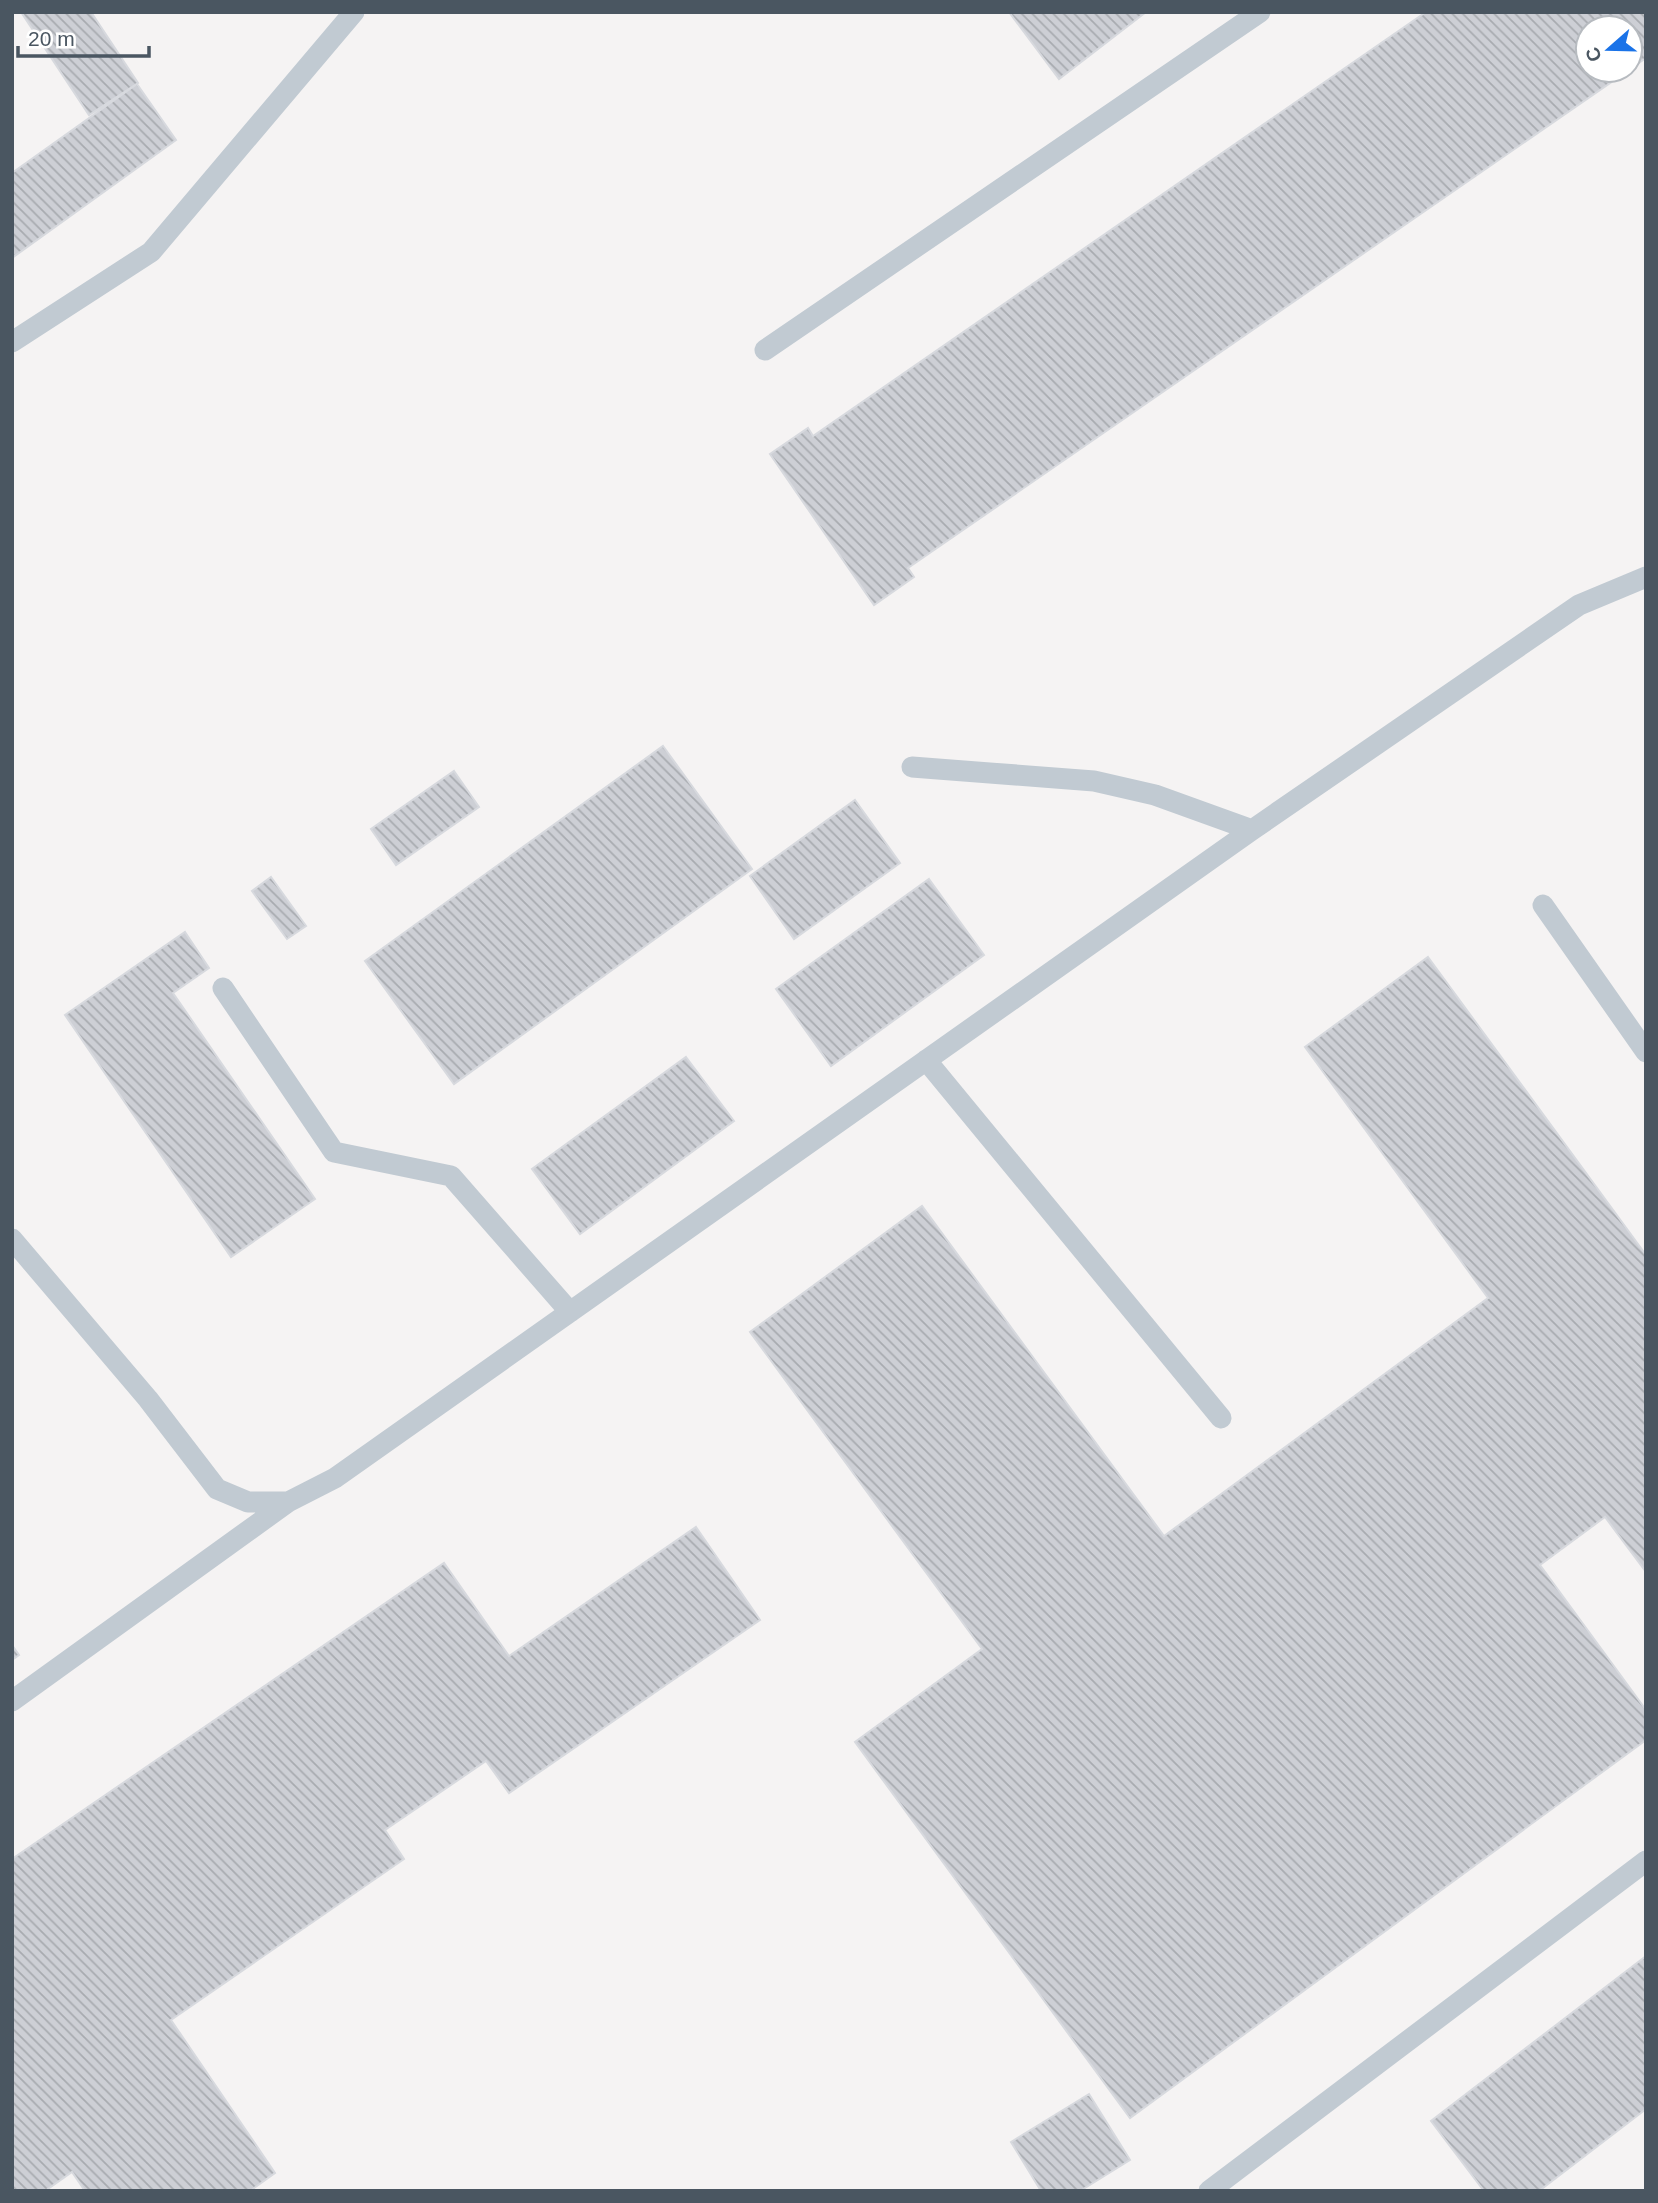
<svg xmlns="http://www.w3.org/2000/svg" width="1658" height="2203" font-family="Helvetica,sans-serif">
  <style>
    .building { fill: url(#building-back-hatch); stroke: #d7d9de; stroke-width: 2 }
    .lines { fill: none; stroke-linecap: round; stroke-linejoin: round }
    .service { stroke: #c1cad2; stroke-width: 21 }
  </style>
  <defs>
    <pattern id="building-back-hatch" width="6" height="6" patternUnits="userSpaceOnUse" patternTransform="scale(1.75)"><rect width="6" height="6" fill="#cdcfd5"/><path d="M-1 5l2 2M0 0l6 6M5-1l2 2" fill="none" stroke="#a8abb0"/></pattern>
  </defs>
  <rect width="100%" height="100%" fill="#f5f3f3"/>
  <path class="building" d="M21,12H91L138,83L89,115Z
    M1009,12H1146L1059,79Z
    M1426,12H1646V58L1630,69V28H1588V70H1629L908,568L914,577L874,605L770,454L808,428L813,436Z
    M137,84L176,140L12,258V173Z
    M663,746L752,869L454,1084L365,961Z
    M454,771L479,807L396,865L371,829Z
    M855,800L900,863L794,939L750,876Z
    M271,877L306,926L287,939L252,891Z
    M929,879L984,955L831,1066L776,989Z
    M185,932L209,968L173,993L315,1199L231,1257L65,1015Z
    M1428,957L1646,1255V1572L1605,1517L1540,1565L1646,1710V1740L1130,2118L855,1742L982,1649L750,1332L922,1206L1164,1536L1488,1298L1305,1047Z
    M686,1057L734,1121L580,1234L532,1169Z
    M696,1527L760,1620L509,1793L486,1761L385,1830L404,1859L171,2020L275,2173L250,2191H85L72,2172L45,2191H12V1859L444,1563L509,1656Z
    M12,1645L19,1655L12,1660Z
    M1646,1956V2109L1539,2191H1484L1431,2121Z
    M1089,2094L1130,2160L1080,2191H1041L1011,2142Z"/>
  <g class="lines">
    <path class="service" d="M12,342L151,252L354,12
      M765,350L1260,12
      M912,767L1094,781L1155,795L1252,830
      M1543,905L1646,1052
      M223,988L334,1152L451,1176L570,1312
      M926,1060L1221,1418
      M12,1239L148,1399L217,1489L248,1502H288L335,1478L1252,830L1579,605L1646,577
      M12,1701L288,1502
      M1209,2191L1646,1861"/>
  </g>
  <rect width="1658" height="2203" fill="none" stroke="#4a5661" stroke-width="28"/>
  <g transform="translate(1609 49) rotate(250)"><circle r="33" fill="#ffffff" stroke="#b7bbc0" stroke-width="2"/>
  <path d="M0-5L12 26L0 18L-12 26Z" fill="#1a73e8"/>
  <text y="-10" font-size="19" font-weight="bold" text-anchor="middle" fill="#4a5661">С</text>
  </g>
  <path d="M18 46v10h131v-10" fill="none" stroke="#4a5661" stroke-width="3.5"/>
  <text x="28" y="46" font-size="21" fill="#4a5661" stroke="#ffffff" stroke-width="5" paint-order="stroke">20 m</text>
</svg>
